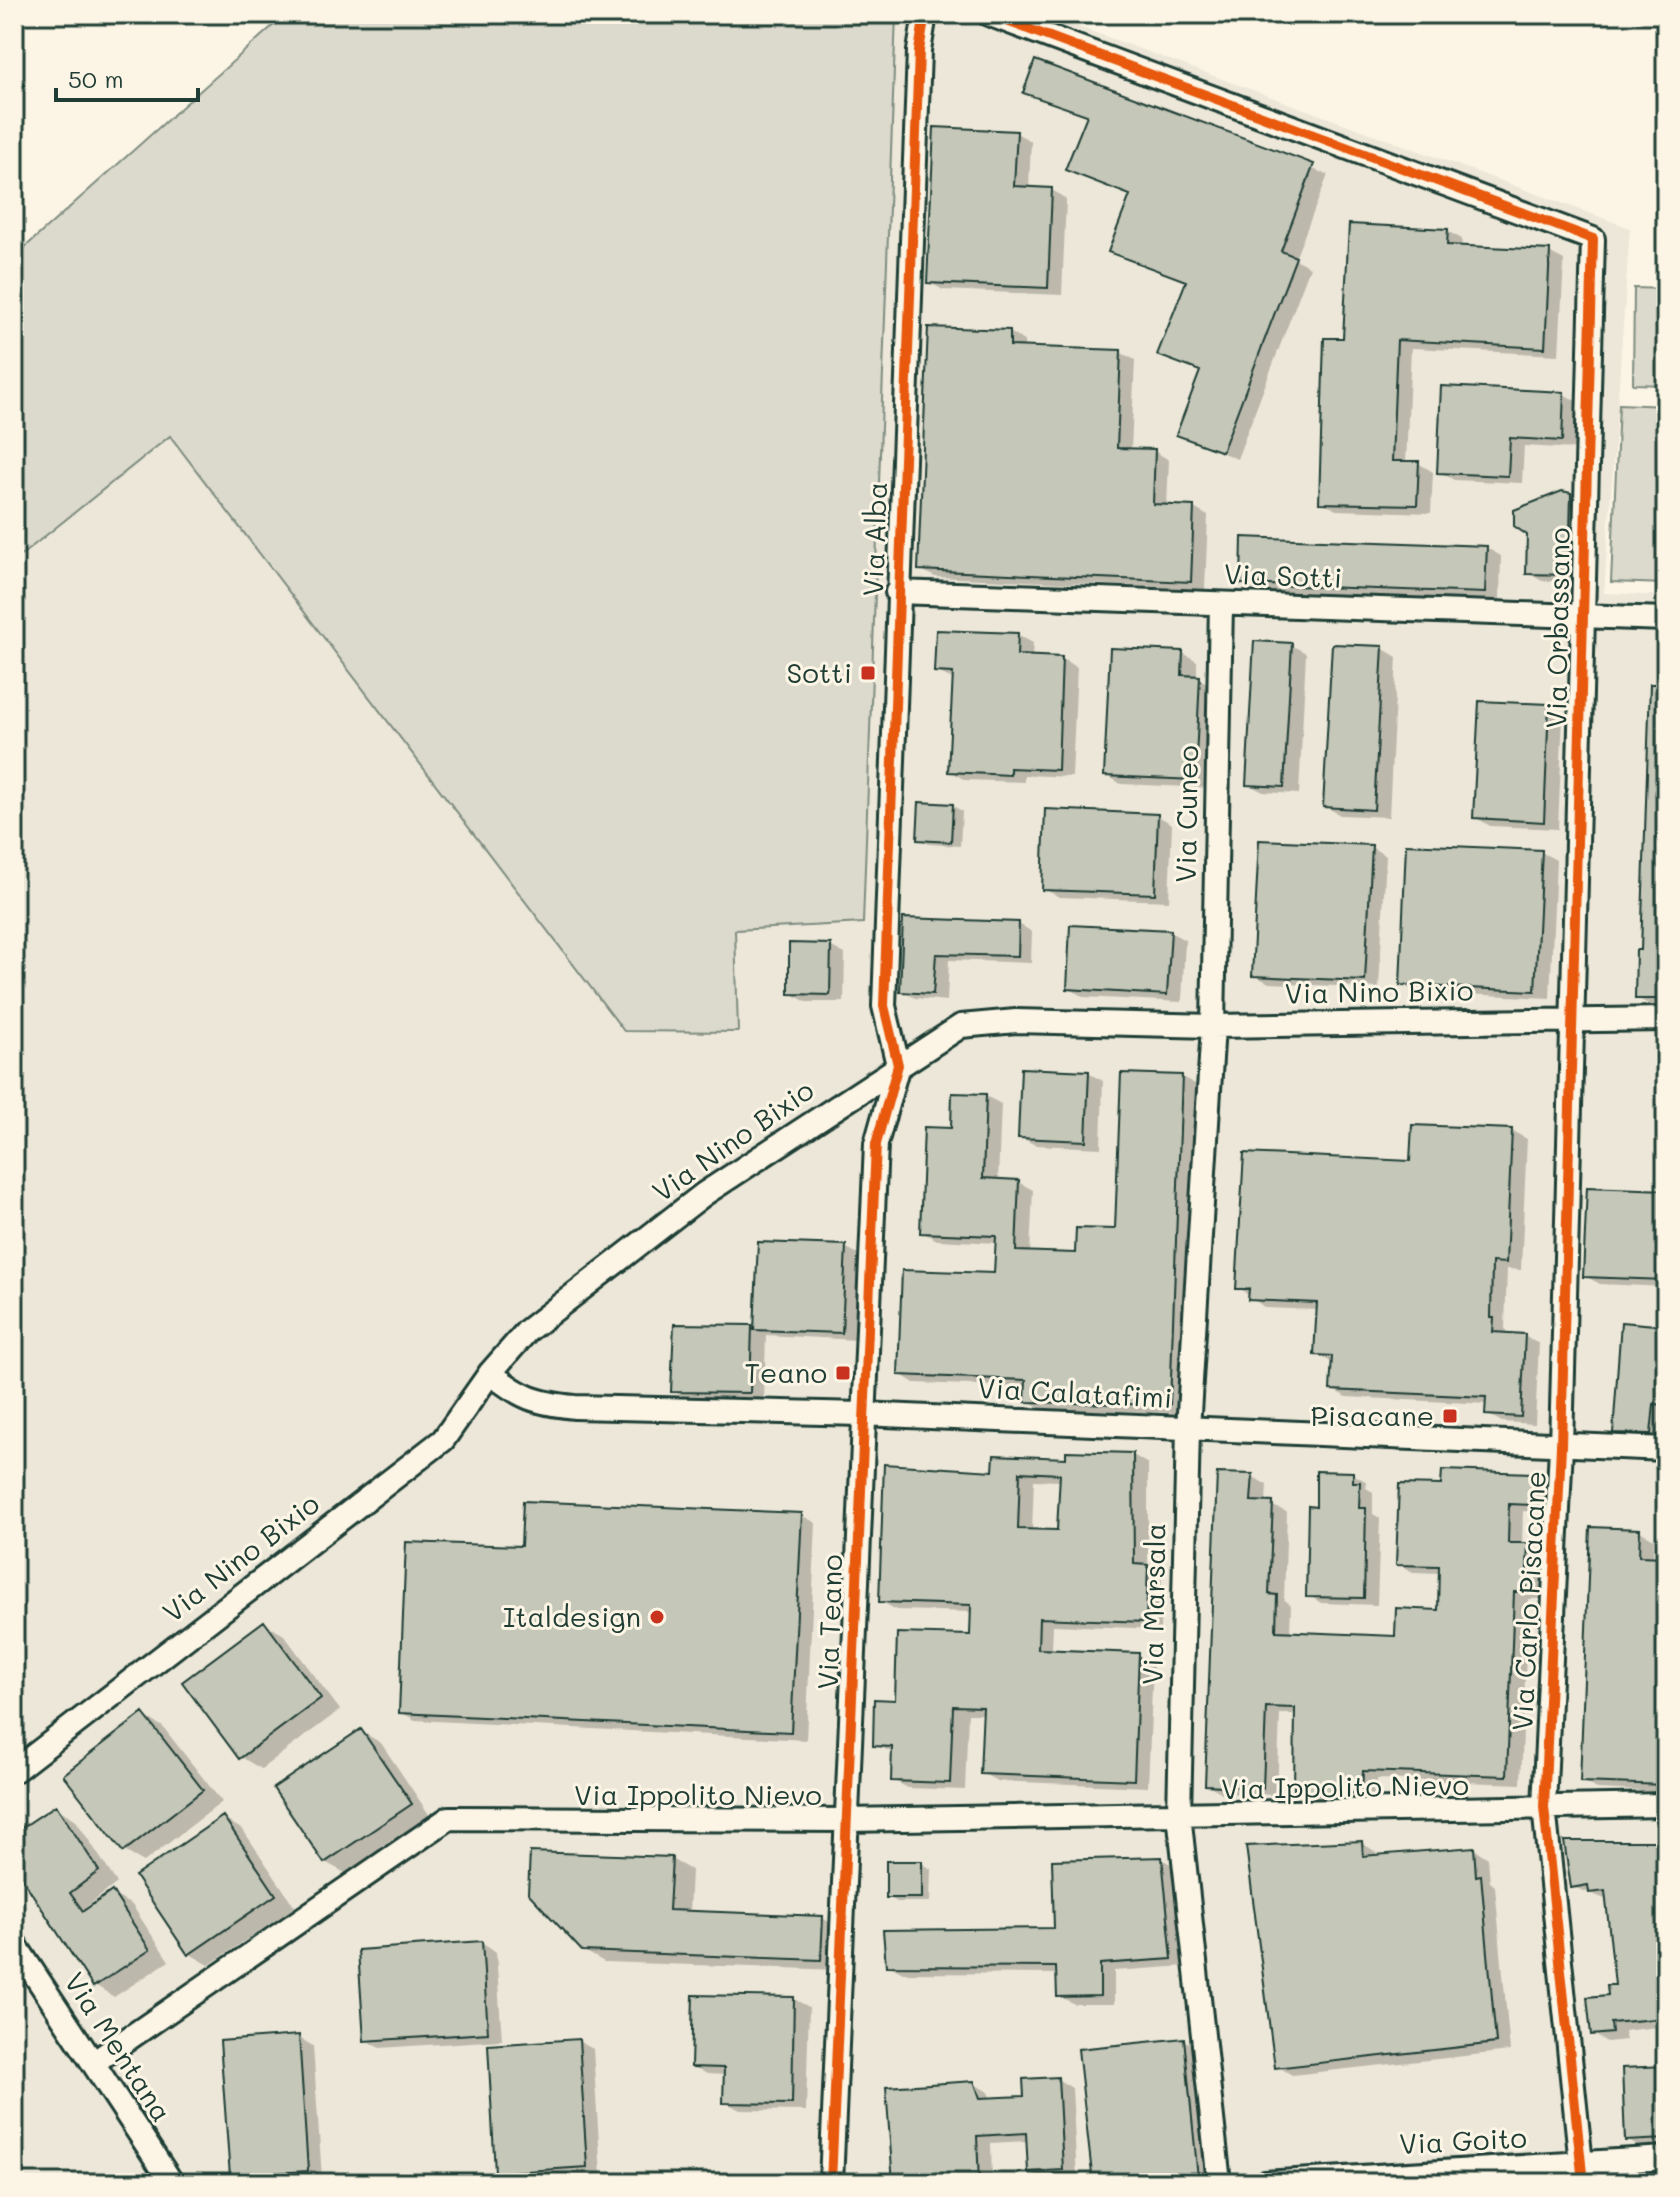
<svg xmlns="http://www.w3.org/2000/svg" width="1680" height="2197" font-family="Mali,sans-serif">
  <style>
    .built { fill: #ece7d8 }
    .green { fill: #dcdacc; stroke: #7e8c80; stroke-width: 2 }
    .shadow { fill: #0003; fill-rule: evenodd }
    .building { fill: #c5c7b9; stroke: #1f3d34; stroke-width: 2; fill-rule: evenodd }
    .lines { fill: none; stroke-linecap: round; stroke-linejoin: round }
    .minor-casing { stroke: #1f3d34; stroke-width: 28 }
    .minor { stroke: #fcf5e5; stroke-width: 22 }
    .cycleway-casing { stroke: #fcf5e5; stroke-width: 15 }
    .cycleway { stroke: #e8590c; stroke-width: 10 }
    .poi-dot { fill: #c8321e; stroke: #fcf5e5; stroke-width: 3 }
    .labels { text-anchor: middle; stroke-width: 6; stroke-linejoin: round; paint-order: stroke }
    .street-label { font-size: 28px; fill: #1f3d34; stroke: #fcf5e5 }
    .poi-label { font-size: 28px; fill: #1f3d34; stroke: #fcf5e5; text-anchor: end }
  </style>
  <rect width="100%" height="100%" fill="#fcf5e5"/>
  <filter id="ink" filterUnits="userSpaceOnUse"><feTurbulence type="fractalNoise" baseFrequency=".0125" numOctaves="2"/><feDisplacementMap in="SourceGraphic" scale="16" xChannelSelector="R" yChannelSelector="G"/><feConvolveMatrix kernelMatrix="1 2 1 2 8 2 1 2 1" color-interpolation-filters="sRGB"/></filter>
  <g filter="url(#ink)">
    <path class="built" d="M896,14H1044L1630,228L1604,593L1666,596V2183H14V561L169,436L624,1031H738L735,929L863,922Z"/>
    <path class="green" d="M286,14H896L863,923L735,930L738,1032L624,1031L170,436L14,561V257Z
      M1634,288L1666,289V385L1633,384Z
      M1619,404L1666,406V584L1611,582Z"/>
    <path class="shadow" d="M1036,62L1328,175L1295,259L1310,267L1237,459L1179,434L1202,373L1160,355L1187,283L1111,251L1132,196L1068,169L1088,117L1026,92Z
      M1016,133L1031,141L1029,189L1052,190L1066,199L1062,295L943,290L929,282Z
      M1447,231L1462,239L1461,248L1549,252L1564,260L1559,355L1411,348L1406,463H1418L1433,472L1431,513L1336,510L1321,501L1345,340Z
      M1010,332L1024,341V348L1120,352L1135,360L1131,450L1154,451L1169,460L1167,507L1194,508L1208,516L1205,589L935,577L920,569Z
      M1564,394L1579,403L1576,449L1524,446L1522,483L1454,480L1439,471Z
      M1571,495L1585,504L1583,582L1542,581L1528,573Z
      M1487,548L1501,556L1500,600L1257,592L1243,583Z
      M1018,635L1033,643L1032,657L1062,659L1077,667L1072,777L1024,775V782L965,780L950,771L954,680L936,671Z
      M1291,645L1306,653L1299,794L1263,792L1248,784Z
      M1382,648L1397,657L1389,817L1340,815L1325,806Z
      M1183,653L1197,661V678L1214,686L1210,788L1121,784L1106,775Z
      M1666,686V1006H1652L1637,998Z
      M1549,706L1563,715L1558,829L1490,826L1475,817Z
      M953,806L962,811L960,846L929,844L919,839Z
      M1158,816L1172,824L1169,901L1059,897L1044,889Z
      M1371,847L1386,856L1379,988L1269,983L1254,975Z
      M1541,852L1556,860L1550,998L1416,992L1402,984Z
      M905,921L1019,924L1032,932L1031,963L949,960L947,1001L915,998L902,991Z
      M1170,932L1185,940L1182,1002L1083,997L1069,988Z
      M830,946L845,954L844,1002H806L791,993Z
      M1088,1073L1103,1081L1101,1148L1035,1145L1020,1137Z
      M1182,1077L1197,1085L1184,1413L1042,1409L1027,1400L1028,1387L914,1383L900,1374L996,1275L997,1243L937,1240L922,1232L952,1130L986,1096L1001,1104L998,1181L1018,1182L1033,1190L1030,1253L1077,1255L1117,1231Z
      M1512,1131L1527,1139L1521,1270L1507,1269L1505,1327L1507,1335L1524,1336L1539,1344L1535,1424L1502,1422L1487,1414L1488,1404L1346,1397L1332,1389L1333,1363L1316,1354L1319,1310L1265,1308L1238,1287L1412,1163Z
      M1666,1192V1287L1600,1284L1585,1276Z
      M845,1247L860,1255L857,1340L766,1335L764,1400L688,1399L673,1391L752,1327L756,1330Z
      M14,1268L23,1280L14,1286Z
      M1666,1328V1442L1630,1440L1615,1432Z
      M1133,1455L1148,1464V1567L1162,1575L1160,1629L1053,1625L1052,1652L1138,1655L1153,1663L1148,1787L997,1781L982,1773L984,1714H968L965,1790L908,1788L893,1780L894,1753L875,1745L897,1702L972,1637L973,1612L896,1610L881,1601L995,1473L1068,1460ZM1034,1480L1061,1481L1059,1532L1032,1531Z
      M1353,1474L1367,1482L1366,1488L1373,1492V1514L1380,1518L1377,1605L1321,1603L1308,1595L1317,1509Z
      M1532,1475L1547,1483L1546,1512L1523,1511L1522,1545L1542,1554L1540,1599H1528L1521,1784L1377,1779V1800L1311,1799L1296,1791L1297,1714H1280L1277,1795L1222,1793L1207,1784L1252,1476L1267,1485L1266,1503L1287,1512L1284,1600L1291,1605L1290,1633L1397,1639L1440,1612L1441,1573L1413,1572L1398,1564L1443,1487Z
      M801,1515L816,1523L806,1740L415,1720L401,1712L523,1548Z
      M1640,1531L1654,1539L1653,1559H1666V1792L1597,1789L1582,1781Z
      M264,1623L284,1635L340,1710L261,1769L241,1757Z
      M143,1715L163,1727L222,1802L144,1862L124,1851Z
      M361,1731L381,1743L430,1816L345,1873L325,1862Z
      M56,1808L75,1819L117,1883L85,1908L87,1911L112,1894L132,1905L169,1961L114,1997L95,1985L14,1862V1835Z
      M223,1818L243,1830L295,1907L209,1965L190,1954Z
      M1362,1843L1376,1852L1377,1857L1474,1849L1488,1858L1490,1882L1495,1886L1510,2051L1292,2075L1277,2066Z
      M1663,1843L1666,1845V2026L1624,2031L1626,2040L1607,2042L1593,2034L1617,1986L1608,1900L1573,1887Z
      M671,1859L691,1870L689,1913L822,1918L842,1929L840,1970L604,1962L583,1950Z
      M1162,1859L1177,1868L1186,1966L1114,1971V2004H1074L1059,1996L1058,1974L903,1973L888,1965L1057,1930Z
      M922,1863L931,1869L930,1902H897L888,1897Z
      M481,1943L496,1952L502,2040L380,2048L366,2040Z
      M794,1999L809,2007L806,2111L740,2110L725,2102L726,2075L707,2074L693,2066Z
      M298,2037L313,2046L322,2178L245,2183L231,2175Z
      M1183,2040L1198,2048L1212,2183H1095L1081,2051Z
      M578,2041L593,2049L601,2175L512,2180L497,2172Z
      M1666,2068V2147L1642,2149L1627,2140Z
      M1057,2079L1072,2088L1077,2178L1044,2180L1030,2171L1028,2141L991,2143L992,2183H895L973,2083L988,2092L991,2099L1026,2098Z"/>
    <path class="building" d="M1035,60L1314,164L1281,251L1296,257L1222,452L1176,435L1200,371L1157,355L1186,281L1108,252L1130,195L1065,170L1087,115L1023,93Z
      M934,127L1017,131L1014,186L1052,188L1048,288L927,283Z
      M1349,224L1448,229L1447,245L1550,250L1545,348L1397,340L1392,461H1419L1417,505L1319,503L1324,338H1343Z
      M928,327L1010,330V346L1121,350L1117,448L1155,449L1153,504L1194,506L1191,582L918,570Z
      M1441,386L1564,392L1562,441L1510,438L1508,476L1437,473Z
      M1562,491L1571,493L1569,575L1526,574L1527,535L1514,526V510Z
      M1242,537L1487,546L1485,593L1241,584Z
      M936,630L1018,633L1017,655L1062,657L1058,770L1010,768V775L948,772L953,673L934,672Z
      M1254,641L1292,643L1284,787L1246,785Z
      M1332,644L1383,646L1374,810L1323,807Z
      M1110,648L1183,651L1182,675L1200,676L1195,780L1104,776Z
      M1650,684H1666V999H1635L1636,950H1641Z
      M1479,701L1549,704L1544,822L1473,818Z
      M919,802L953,804L951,842L917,840Z
      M1045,809L1158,814L1155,894L1042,890Z
      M1259,840L1372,845L1365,981L1252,976Z
      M1406,844L1542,850L1535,991L1400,985Z
      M903,918L1019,922L1018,956L936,954L933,994L900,992Z
      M1070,925L1171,930L1167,995L1067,989Z
      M789,943L831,944L830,995L789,994Z
      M1021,1068L1089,1071L1086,1141L1018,1138Z
      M1121,1073L1182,1075L1170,1405L1025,1402L1026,1380L898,1375L902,1270L994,1273L996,1236L920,1233L924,1127L951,1128L952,1093L986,1094L983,1178L1019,1180L1016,1251L1075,1253L1076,1228L1115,1229Z
      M1412,1125L1512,1129L1506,1263L1492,1262L1491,1318H1494L1493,1332L1525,1334L1521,1417L1485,1415L1486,1397L1330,1390L1332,1356L1314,1355L1317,1303L1248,1300L1249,1289H1236L1244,1153L1410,1161Z
      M1587,1187L1666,1190V1280L1583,1277Z
      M758,1242L846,1245L842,1333L754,1330Z
      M1621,1322L1666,1326V1405L1654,1404L1651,1434L1613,1433Z
      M674,1324L752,1325L750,1393L671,1392Z
      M1066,1451L1133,1453L1134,1564L1148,1565L1146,1622L1039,1618L1038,1649L1139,1653L1134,1780L980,1774L983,1707L953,1706L950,1783L891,1781L892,1747L873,1746L874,1699L895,1700L897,1633L970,1635L971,1605L879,1602L884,1464L993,1471L994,1455L1066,1458ZM1020,1472L1060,1474L1057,1530L1018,1529Z
      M1442,1470L1533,1473L1532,1505L1509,1504L1508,1543H1528L1526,1592H1514L1507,1776L1363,1771L1362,1793L1294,1792L1295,1708L1266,1707L1263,1788L1205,1785L1217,1473L1253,1474L1251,1501L1273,1502L1269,1594L1277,1595L1276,1631L1395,1636L1396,1608L1438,1610L1439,1566L1396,1565L1399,1484L1441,1485Z
      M1316,1471L1353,1472V1482H1360L1359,1508H1366L1364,1598L1306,1597L1308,1506L1316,1507Z
      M523,1501L802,1513L791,1732L399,1713L406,1542L521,1546Z
      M1590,1527L1640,1529L1639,1556L1666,1557V1785L1580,1782Z
      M264,1621L321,1698L239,1759L182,1682Z
      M143,1713L203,1790L123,1852L63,1775Z
      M361,1729L412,1804L324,1863L273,1788Z
      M56,1805L99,1871L70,1893L83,1911L112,1891L150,1950L93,1987L14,1866V1833Z
      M223,1816L276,1895L188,1955L135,1876Z
      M1362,1841L1363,1856L1474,1847L1476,1876L1481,1875L1496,2043L1275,2068L1246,1846Z
      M1564,1841H1664L1666,2018L1611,2023L1612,2033L1591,2035L1587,1997L1608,1995L1607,1985H1615L1605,1891L1589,1893L1588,1885L1571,1888Z
      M530,1852L672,1857L669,1910L823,1916L821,1960L582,1951L528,1893Z
      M1162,1857L1172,1959L1100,1964V1996L1057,1997L1056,1967L886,1966L883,1930L1054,1928L1052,1860Z
      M886,1861H922V1898H886Z
      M482,1941L488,2033L364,2041L358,1950Z
      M693,1995L794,1997L792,2104L723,2103L724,2068L691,2067Z
      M299,2035L308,2171L230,2176L220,2041Z
      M1184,2038L1198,2178L1093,2183L1078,2049Z
      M579,2039L587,2167L495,2173L488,2045Z
      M1666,2066V2139L1625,2141L1622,2068Z
      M1058,2077L1063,2170L1028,2172L1026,2133L977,2136L979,2183H893L886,2087L974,2081L980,2098L1024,2096L1023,2079Z"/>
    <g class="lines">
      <g class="minor-casing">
        <path id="minor" d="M988,14L1593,239L1561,1446L1544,1807L1583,2183
          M897,592L1666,619
          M490,1373C522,1398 535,1403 575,1407L862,1414L1666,1449
          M14,1771L443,1440L490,1373L527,1331L704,1194L961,1026L1016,1021L1213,1026L1666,1019
          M14,1943L172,2183
          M93,2063L449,1818L847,1820L1666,1805
          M831,2183L876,1144L898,1065L884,1006L919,51L925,14
          M1219,2183L1179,1814L1188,1429L1213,1026L1221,604
          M1264,2183L1666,2158"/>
      </g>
      <use href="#minor" class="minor"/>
      <g class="cycleway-casing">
        <path id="cycleway" d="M988,14L1593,239L1561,1446L1544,1807L1583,2183
          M831,2183L876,1144L898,1065L884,1006L919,51L925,14"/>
      </g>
      <use href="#cycleway" class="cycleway"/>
    </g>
  </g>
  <g class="poi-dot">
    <rect x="860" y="665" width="16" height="16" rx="4"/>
    <rect x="835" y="1365" width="16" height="16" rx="4"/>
    <rect x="1442" y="1408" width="16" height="16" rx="4"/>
    <circle cx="657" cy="1617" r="8"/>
  </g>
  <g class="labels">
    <g class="street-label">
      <text transform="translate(875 539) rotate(-88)" y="10">Via Alba</text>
      <text transform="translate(1283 576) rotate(2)" y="10">Via Sotti</text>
      <text transform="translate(1558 628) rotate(-89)" y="10">Via Orbassano</text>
      <text transform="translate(1187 814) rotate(-89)" y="10">Via Cuneo</text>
      <text transform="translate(1379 992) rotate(-1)" y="10">Via Nino Bixio</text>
      <text transform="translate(733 1141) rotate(-35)" y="10">Via Nino Bixio</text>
      <text transform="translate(1075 1393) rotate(3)" y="10">Via Calatafimi</text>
      <text transform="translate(241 1558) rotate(-38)" y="10">Via Nino Bixio</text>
      <text transform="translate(1529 1601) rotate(-87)" y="10">Via Carlo Pisacane</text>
      <text transform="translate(1154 1604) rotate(-89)" y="10">Via Marsala</text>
      <text transform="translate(830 1622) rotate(-88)" y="10">Via Teano</text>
      <text transform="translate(1345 1787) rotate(-1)" y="10">Via Ippolito Nievo</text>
      <text x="698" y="1805">Via Ippolito Nievo</text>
      <text transform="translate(118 2047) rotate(57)" y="10">Via Mentana</text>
      <text transform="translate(1463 2141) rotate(-3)" y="10">Via Goito</text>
    </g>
    <g class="poi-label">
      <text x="852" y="683">Sotti</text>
      <text x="827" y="1383">Teano</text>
      <text x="1434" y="1426">Pisacane</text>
      <text x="641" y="1627">Italdesign</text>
    </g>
  </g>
  <rect width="1680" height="2197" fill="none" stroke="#fcf5e5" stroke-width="48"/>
  <rect x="24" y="24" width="1632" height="2149" fill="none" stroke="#1f3d34" stroke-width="3" filter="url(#ink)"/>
  <path d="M56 88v12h142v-12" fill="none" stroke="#1f3d34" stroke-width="4"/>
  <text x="68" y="88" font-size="24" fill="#1f3d34" stroke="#fcf5e5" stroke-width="6" paint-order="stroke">50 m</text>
</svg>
